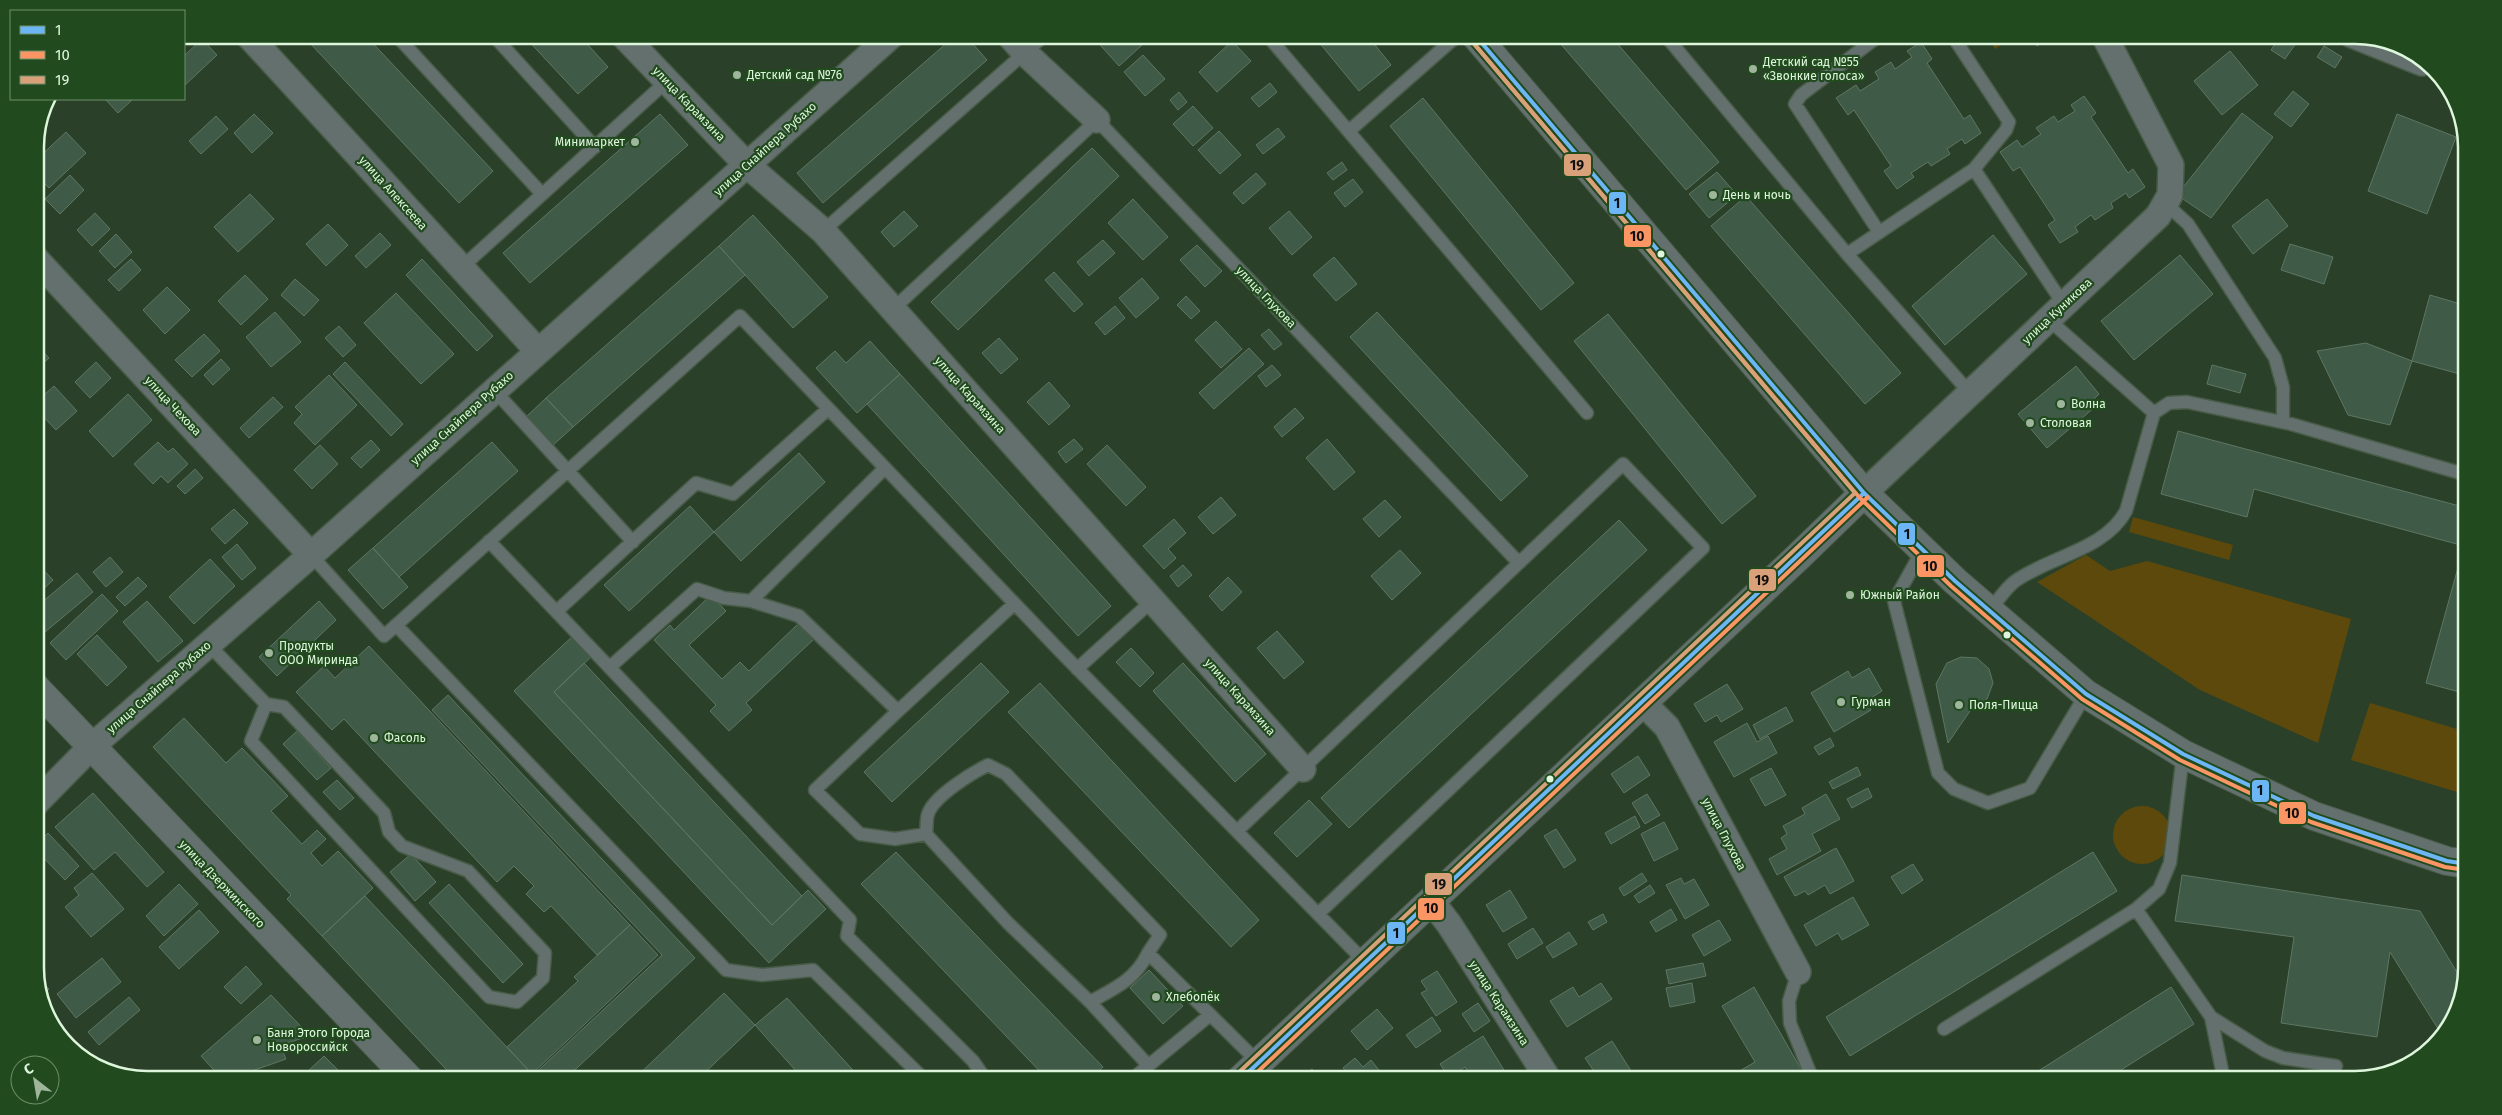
<svg xmlns="http://www.w3.org/2000/svg" width="2502" height="1115" font-family="'Fira Sans',sans-serif">
  <style>
    .green { fill: #5e490c }
    .building { fill: #405a48; stroke: #5e7664 }
    .lines { fill: none; stroke-linecap: round; stroke-linejoin: round }
    .service-casing { stroke: #485b47; stroke-width: 15 }
    .minor-casing { stroke: #485b47; stroke-width: 28 }
    .tertiary-casing { stroke: #485b47; stroke-width: 30 }
    .service { stroke: #63706e; stroke-width: 12 }
    .minor { stroke: #63706e; stroke-width: 25 }
    .tertiary { stroke: #63706e; stroke-width: 28 }
    .bus-1-casing { stroke: #214b1e; stroke-width: 8 }
    .bus-2-casing { stroke: #214b1e; stroke-width: 8 }
    .bus-3-casing { stroke: #214b1e; stroke-width: 8 }
    .bus-1 { stroke: #6db6f5; stroke-width: 4 }
    .bus-2 { stroke: #fb9564; stroke-width: 4 }
    .bus-3 { stroke: #d9a179; stroke-width: 4 }
    .poi-dot { fill: #9fb69d; stroke: #214b1e; stroke-width: 2 }
    .bus-dot { fill: #def6dc; stroke: #214b1e; stroke-width: 2 }
    .labels { text-anchor: middle; stroke-width: 4.5; stroke-linejoin: round; paint-order: stroke }
    .poi-label { font-size: 12px; fill: #def6dc; stroke: #214b1e; text-anchor: start }
    .street-label { font-size: 12px; fill: #def6dc; stroke: #214b1e }
    .rim { fill: none; stroke: #def6dc; stroke-width: 2.5 }
    .line-badge { stroke: #214b1e; stroke-width: 2 }
    .pale-badge-label { font-size: 14px; text-anchor: middle; font-weight: bold; fill: #111 }
  </style>
  <rect width="100%" height="100%" fill="#2a4028"/>
  <path class="green" d="M1986,35H2017L1995,49Z
    M2133,517L2233,545L2229,560L2129,532Z
    M2086,555L2110,571L2147,561L2351,619L2318,743L2200,690L2037,582Z
    M2370,703L2467,732V795L2351,760Z
    M2113 835a29 29 0 1 1 58 0a29 29 0 1 1-58 0Z"/>
  <path class="building" d="M315,35H365L493,171L459,203L308,41Z
    M523,35H579L608,67L578,94Z
    M956,35H965L987,60L823,203L797,173Z
    M1098,35H1151L1152,36L1119,66L1094,38Z
    M1313,35H1367L1391,65L1359,91Z
    M1553,35H1610L1719,162L1686,190Z
    M2030,35H2053V36L2037,46Z
    M2281,35H2293L2299,39L2285,59L2271,50Z
    M202,39L217,55L184,86V56Z
    M1232,41L1251,61L1217,92L1199,72Z
    M1921,42L1932,59L1927,63L1964,119L1970,115L1981,133L1965,144L1962,139L1947,149L1950,154L1931,166L1928,162L1911,173L1914,177L1897,189L1884,171L1891,166L1854,110L1848,115L1836,98L1856,85L1860,91L1879,79L1875,72L1891,62L1895,69L1912,57L1907,51Z
    M2324,46L2342,57L2335,68L2317,57Z
    M2230,51L2258,85L2222,115L2194,81Z
    M1143,55L1165,79L1145,96L1124,72Z
    M1270,83L1277,92L1259,107L1251,98Z
    M2293,91L2309,104L2291,127L2274,114Z
    M1179,92L1187,102L1178,110L1170,100Z
    M2084,96L2096,113L2091,117L2128,173L2133,169L2145,187L2129,198L2126,193L2111,203L2113,208L2095,220L2091,215L2075,227L2078,232L2060,243L2048,225L2055,220L2020,167L2013,171L2000,152L2017,140L2022,147L2041,134L2036,128L2054,116L2058,122L2075,111L2071,105Z
    M1423,98L1574,283L1541,310L1390,126Z
    M105,99H133L118,113Z
    M1193,106L1213,128L1193,146L1173,124Z
    M2242,113L2273,137L2211,218L2177,195Z
    M254,114L273,133L252,153L234,133Z
    M660,114L688,145L530,283L503,253Z
    M2397,114L2456,137L2427,214L2368,191Z
    M216,116L228,129L201,154L189,141Z
    M1278,128L1285,137L1263,154L1256,145Z
    M1219,131L1241,155L1220,174L1198,150Z
    M66,132L86,153L49,188L35,174V161Z
    M1092,148L1119,176L958,330L931,302Z
    M1342,162L1347,170L1333,180L1327,173Z
    M1717,172L1737,195L1709,218L1689,194Z
    M1256,173L1266,184L1243,204L1233,193Z
    M70,175L84,190L60,214L45,199Z
    M1353,179L1363,192L1345,207L1334,193Z
    M250,194L274,219L238,252L214,227Z
    M1746,196L1901,373L1865,404L1711,226Z
    M1133,199L1168,237L1143,260L1108,223Z
    M2267,199L2288,226L2253,254L2232,226Z
    M904,211L918,226L894,247L881,232Z
    M1289,211L1312,237L1292,255L1269,228Z
    M95,213L110,229L92,246L77,230Z
    M753,215L828,297L793,328L719,246Z
    M328,224L348,245L326,266L306,244Z
    M380,233L391,245L366,268L355,256Z
    M116,234L132,252L115,268L99,251Z
    M1993,235L2027,274L1945,345L1912,306Z
    M1103,240L1115,253L1089,276L1077,262Z
    M2290,244L2333,257L2324,284L2281,270Z
    M1197,245L1222,271L1205,287L1180,260Z
    M719,246L745,275L573,427L546,398Z
    M2180,255L2213,294L2134,360L2101,321Z
    M1334,257L1357,284L1336,301L1313,275Z
    M131,259L141,270L119,291L108,280Z
    M422,259L493,336L477,351L406,275Z
    M1054,272L1083,304L1074,312L1045,280Z
    M245,275L268,299L241,325L218,301Z
    M1142,278L1159,298L1136,318L1119,298Z
    M295,279L319,300L304,316L281,295Z
    M167,287L190,310L165,334L143,310Z
    M396,293L454,354L421,384L364,323Z
    M2467,293V376L2412,361L2430,295L2464,305Z
    M1186,296L1200,311L1191,319L1177,305Z
    M1115,306L1125,318L1105,335L1095,323Z
    M275,312L301,342L271,367L246,337Z
    M1377,312L1528,476L1501,501L1350,337Z
    M1608,314L1756,496L1722,524L1574,341Z
    M1216,321L1242,349L1221,368L1195,340Z
    M339,326L356,345L343,357L325,338Z
    M1269,329L1282,344L1274,350L1261,335Z
    M204,334L220,351L192,377L175,360Z
    M999,338L1018,359L1001,374L982,353Z
    M870,341L900,374L857,413L816,368L835,351L846,363Z
    M35,343L49,358L35,371Z
    M2366,343L2412,361L2390,425L2348,415L2317,351Z
    M1249,348L1264,364L1214,409L1199,393Z
    M221,359L230,369L213,385L204,375Z
    M96,362L111,378L90,398L75,382Z
    M345,362L403,424L391,436L333,374Z
    M1272,365L1281,375L1266,387L1258,376Z
    M2212,365L2246,374L2240,393L2207,384Z
    M2076,366L2099,394L2091,402L2095,407L2047,448L2018,414Z
    M900,374L1111,606L1078,636L867,404Z
    M329,375L357,405L315,445L294,423L302,414L295,407Z
    M1049,382L1070,406L1049,425L1027,402Z
    M54,386L77,411L56,430L35,408V403Z
    M128,394L152,420L113,457L89,431Z
    M273,397L283,407L249,438L240,428Z
    M546,398L573,427L551,447L525,418Z
    M1295,408L1304,418L1282,437L1274,427Z
    M2178,431L2467,508V694L2426,683L2464,546L2254,489L2247,517L2161,494Z
    M1074,439L1083,449L1066,463L1058,452Z
    M1327,439L1355,472L1334,490L1306,458Z
    M371,440L380,450L361,468L351,458Z
    M158,442L168,452L173,448L188,464L168,483L161,476L153,484L134,464Z
    M492,442L518,471L399,577L373,548Z
    M320,445L338,464L312,489L294,470Z
    M1107,445L1146,487L1126,506L1087,464Z
    M799,453L825,482L741,561L714,532Z
    M195,469L203,478L185,494L177,486Z
    M1221,497L1236,515L1213,534L1198,517Z
    M1385,500L1401,517L1379,537L1363,519Z
    M690,506L714,532L629,611L604,585Z
    M234,509L248,523L225,544L211,529Z
    M1174,519L1186,533L1168,549L1176,558L1164,569L1143,546Z
    M1619,520L1647,550L1349,828L1321,798Z
    M237,544L256,568L242,580L222,557Z
    M373,548L408,587L383,609L348,570Z
    M1400,550L1421,573L1392,600L1371,576Z
    M110,557L123,572L106,587L93,572Z
    M210,559L235,586L194,624L169,597Z
    M35,561L53,580L35,597Z
    M1183,565L1192,575L1178,587L1170,576Z
    M77,573L93,592L45,632L35,621V608Z
    M138,577L147,586L125,606L116,597Z
    M1228,577L1242,592L1222,611L1209,596Z
    M102,594L118,611L66,660L50,643Z
    M711,595L726,611L689,645L722,679L740,662L749,671L799,623L814,639L746,703L752,710L729,731L710,711L716,705L654,640L670,625L674,630Z
    M147,601L183,641L158,662L123,622Z
    M319,601L336,620L277,676L259,657Z
    M1277,631L1304,662L1284,679L1257,648Z
    M575,634L594,654L554,692L772,925L808,890L826,909L769,963L514,691Z
    M97,635L127,667L107,686L77,654Z
    M369,646L630,925L597,955L551,906L544,912L526,894L534,886L514,866L497,882L344,719L332,730L296,692L324,666L335,678Z
    M1131,648L1154,673L1140,687L1116,662Z
    M1961,657L1977,658L1989,669L1993,683L1987,699L1970,711L1948,743L1936,684L1947,663Z
    M584,663L802,896L772,925L554,692Z
    M981,663L1009,692L892,802L864,772Z
    M1183,663L1266,754L1235,782L1153,691Z
    M1869,668L1882,691L1866,701L1871,710L1834,732L1811,693L1848,671L1852,678Z
    M1040,683L1259,920L1231,947L1008,712Z
    M1727,684L1743,709L1721,722L1717,715L1705,722L1694,704Z
    M448,695L695,958L564,1080H528L662,955L432,710Z
    M1786,707L1793,721L1760,739L1753,725Z
    M184,718L226,763L242,748L288,796L271,811L302,844L317,830L326,839L311,853L322,866L338,851L373,888L322,936L287,899L291,895L153,747Z
    M1747,723L1757,742L1768,736L1777,753L1734,777L1714,742Z
    M297,731L331,768L317,780L283,744Z
    M1830,738L1834,746L1819,755L1814,747Z
    M35,739L43,746L35,753Z
    M1638,756L1650,775L1624,793L1611,774Z
    M1857,767L1861,775L1833,789L1829,782Z
    M1771,768L1786,795L1765,806L1750,779Z
    M337,780L354,798L340,810L323,792Z
    M1868,788L1872,797L1852,808L1847,799Z
    M93,793L164,872L147,887L115,852L94,870L55,827Z
    M1647,794L1660,815L1645,824L1632,803Z
    M1826,794L1840,819L1812,834L1821,851L1777,875L1769,859L1787,849L1781,838L1787,834L1783,826L1805,814L1802,808Z
    M1309,800L1332,824L1297,857L1274,833Z
    M1635,816L1640,827L1611,844L1605,833Z
    M1664,822L1678,849L1654,861L1641,834Z
    M1556,829L1576,860L1564,868L1544,836Z
    M48,833L79,866L65,880L35,849V845Z
    M1836,848L1854,881L1830,894L1825,885L1808,895L1805,891L1795,896L1784,877Z
    M896,852L1103,1067L1091,1080H1048L861,884Z
    M2093,852L2117,891L1850,1056L1826,1017Z
    M411,854L436,882L415,901L390,872Z
    M1913,864L1923,880L1902,894L1891,877Z
    M92,873L124,909L91,937L65,907L79,895L74,888Z
    M1642,873L1647,881L1624,896L1619,888Z
    M2182,875L2420,911L2464,984L2458,1011L2440,1032L2390,952L2377,1037L2281,1023L2294,937L2175,921Z
    M1681,878L1684,884L1694,879L1709,905L1685,919L1666,885Z
    M179,884L198,904L164,936L146,916Z
    M449,884L523,964L503,983L429,903Z
    M1650,885L1655,893L1639,903L1634,896Z
    M1510,890L1527,918L1503,932L1486,905Z
    M365,896L532,1074L525,1080H456L322,936Z
    M1853,897L1869,925L1842,940L1838,933L1816,946L1804,925Z
    M1671,909L1677,920L1656,932L1650,922Z
    M199,910L219,932L179,969L159,947Z
    M1603,914L1607,922L1593,930L1588,922Z
    M1719,920L1731,940L1704,956L1692,935Z
    M630,925L658,955L532,1074L507,1047L578,981L574,977Z
    M1533,928L1543,943L1517,959L1508,944Z
    M1569,932L1577,944L1553,958L1546,947Z
    M102,958L121,982L76,1018L57,994Z
    M1703,963L1706,976L1669,984L1666,970Z
    M246,966L262,984L241,1004L224,987Z
    M1149,970L1183,1006L1163,1024L1130,988Z
    M1437,971L1457,1002L1436,1016L1421,993L1427,990L1421,981Z
    M35,974L49,989L42,996L35,976Z
    M1601,983L1612,999L1567,1027L1550,1001L1573,987L1579,997Z
    M1692,983L1695,1002L1670,1007L1666,988Z
    M1754,987L1805,1076L1798,1080H1724L1755,1062L1722,1006Z
    M2171,987L2194,1024L2105,1080H2024Z
    M724,993L755,1025L697,1080H633Z
    M271,995L310,1036L280,1045L286,1059L249,1072L242,1080H223L201,1056Z
    M129,997L140,1010L99,1045L88,1032Z
    M787,998L862,1080H804L755,1025Z
    M1478,1003L1490,1021L1474,1032L1462,1014Z
    M1377,1009L1393,1028L1367,1050L1351,1031Z
    M1432,1017L1441,1031L1416,1048L1406,1035Z
    M1483,1036L1507,1075L1499,1080H1473L1465,1067L1449,1078L1440,1064Z
    M1612,1041L1635,1077L1630,1080H1600L1585,1058Z
    M324,1056L344,1076L340,1080H313L306,1073Z
    M1355,1058L1363,1067L1371,1060L1382,1074L1374,1080H1348L1351,1077L1343,1068Z
    M120,1068L127,1076L114,1073Z
    M1312,1069L1321,1080H1298Z"/>
  <g class="lines">
    <g class="service-casing">
      <path id="service" d="M396,35L542,194
        M493,35L595,147
        M1267,35L1587,413
        M1665,35L1847,254L1970,393
        M1952,35L2009,122L2006,130L1974,169L2064,305
        M260,47L273,35
        M1349,131L1458,35
        M2165,203L2188,224L2275,358L2283,387V422
        M823,231L1045,35
        M1879,232L1795,104L1801,95L1880,35
        M1847,254L1974,169
        M461,268L666,82
        M893,309L1097,120L1519,563
        M2048,319L2154,413
        M494,390L633,542
        M489,541L850,920L847,936L973,1061L986,1080
        M1922,551L1894,601L1938,773L1954,789L1988,803L2030,788L2086,694
        M311,555L384,636L740,316L1059,650L1366,963
        M751,601L799,616L898,711L815,790L860,834L895,839L926,834
        M557,611L696,483L733,494L828,409
        M1989,611C1997,602 2005,589 2014,582C2049,556 2104,551 2126,511L2154,413L2169,403L2187,402L2291,424L2467,475
        M396,625L726,970L762,975L813,970L925,1080
        M208,644L266,704L284,707L384,813L389,832L402,846L468,871L545,953L543,978L517,1002L489,997L251,741L266,704
        M610,667L697,589L724,598L751,601L885,468
        M1077,669L1153,600
        M898,711L1014,604
        M2183,754L2170,863L2159,889L2136,909L2211,1017L2224,1080
        M1237,831L1623,464L1703,548L1318,914
        M1148,953C1135,980 1115,988 1090,1002L1008,923L926,834C927,828 926,820 928,814C934,796 972,773 988,765L1006,774L1160,935L1148,953L1259,1063
        M1798,972L1789,1001L1790,1023L1813,1080
        M1090,1002L1148,1065
        M2211,1017L2265,1051L2283,1058L2336,1066
        M1944,1029L2136,909
        M1131,1080L1210,1015"/>
    </g>
    <g class="minor-casing">
      <path id="minor" d="M248,35L537,350
        M623,35L747,165L823,231L1303,769
        M1009,35L1025,53L1097,120
        M2352,35L2422,63
        M35,258L311,555
        M1864,493L2158,216L2170,195L2171,165L2104,35
        M1642,702L1667,727L1798,972
        M35,804L91,747L311,555L892,35
        M1432,902L1449,924L1549,1080"/>
    </g>
    <g class="tertiary-casing">
      <path id="tertiary" d="M1475,35L1864,493L1955,581L2086,694L2183,754L2314,816L2447,861L2467,864
        M35,687L410,1080
        M1240,1080L1798,557L1864,493"/>
    </g>
    <use href="#service" class="service"/>
    <use href="#minor" class="minor"/>
    <use href="#tertiary" class="tertiary"/>
    <g class="bus-1-casing">
      <path id="bus-1" d="M1475,35L1864,493L1955,581L2086,694L2183,754L2314,816L2447,861L2467,864
        M1240,1080L1864,493"/>
    </g>
    <g class="bus-2-casing">
      <path id="bus-2" d="M1470,39L1859,497L1951,586L2082,699L2180,760L2311,822L2445,867L2466,870
        M1249,1080L1868,497"/>
    </g>
    <g class="bus-3-casing">
      <path id="bus-3" d="M1236,1075L1855,493L1470,39"/>
    </g>
    <use href="#bus-1" class="bus-1"/>
    <use href="#bus-2" class="bus-2"/>
    <use href="#bus-3" class="bus-3"/>
  </g>
  <g class="poi-dot">
    <circle cx="1753" cy="69" r="5"/>
    <circle cx="737" cy="75" r="5"/>
    <circle cx="635" cy="142" r="5"/>
    <circle cx="1713" cy="195" r="5"/>
    <circle cx="2061" cy="404" r="5"/>
    <circle cx="2030" cy="423" r="5"/>
    <circle cx="1850" cy="595" r="5"/>
    <circle cx="269" cy="653" r="5"/>
    <circle cx="1841" cy="702" r="5"/>
    <circle cx="1959" cy="705" r="5"/>
    <circle cx="374" cy="738" r="5"/>
    <circle cx="1156" cy="997" r="5"/>
    <circle cx="257" cy="1040" r="5"/>
  </g>
  <g class="bus-dot">
    <circle cx="1661" cy="254" r="4.5"/>
    <circle cx="2007" cy="635" r="4.5"/>
    <circle cx="1550" cy="779" r="4.5"/>
  </g>
  <g class="labels">
    <g class="poi-label">
      <text x="1763" y="66">Детский сад №55<tspan x="1763" dy="14">«Звонкие голоса»</tspan></text>
      <text x="747" y="79">Детский сад №76</text>
      <text x="625" y="146" text-anchor="end">Минимаркет</text>
      <text x="1723" y="199">День и ночь</text>
      <text x="2071" y="408">Волна</text>
      <text x="2040" y="427">Столовая</text>
      <text x="1860" y="599">Южный Район</text>
      <text x="279" y="650">Продукты<tspan x="279" dy="14">ООО Миринда</tspan></text>
      <text x="1851" y="706">Гурман</text>
      <text x="1969" y="709">Поля-Пицца</text>
      <text x="384" y="742">Фасоль</text>
      <text x="1166" y="1001">Хлебопёк</text>
      <text x="267" y="1037">Баня Этого Города<tspan x="267" dy="14">Новороссийск</tspan></text>
    </g>
    <g class="street-label">
      <text transform="translate(689 104) rotate(46)" y="4">улица Карамзина</text>
      <text transform="translate(765 149) rotate(-42)" y="4">улица Снайпера Рубахо</text>
      <text transform="translate(393 193) rotate(48)" y="4">улица Алексеева</text>
      <text transform="translate(1266 297) rotate(46)" y="4">улица Глухова</text>
      <text transform="translate(2057 311) rotate(-43)" y="4">улица Куникова</text>
      <text transform="translate(970 395) rotate(48)" y="4">улица Карамзина</text>
      <text transform="translate(173 406) rotate(47)" y="4">улица Чехова</text>
      <text transform="translate(462 418) rotate(-42)" y="4">улица Снайпера Рубахо</text>
      <text transform="translate(159 687) rotate(-41)" y="4">улица Снайпера Рубахо</text>
      <text transform="translate(1240 697) rotate(48)" y="4">улица Карамзина</text>
      <text transform="translate(1724 834) rotate(62)" y="4">улица Глухова</text>
      <text transform="translate(222 884) rotate(46)" y="4">улица Дзержинского</text>
      <text transform="translate(1499 1003) rotate(57)" y="4">улица Карамзина</text>
    </g>
  </g>
  <path d="M0 0H2502V1115H0ZM147 44H2355A103 103 0 0 1 2458 147V968A103 103 0 0 1 2355 1071H147A103 103 0 0 1 44 968V147A103 103 0 0 1 147 44Z" fill="#214b1e" fill-rule="evenodd"/>
  <path class="rim" d="M147 44H2355A103 103 0 0 1 2458 147V968A103 103 0 0 1 2355 1071H147A103 103 0 0 1 44 968V147A103 103 0 0 1 147 44Z"/>
  <g class="line-badge">
    <rect x="1563" y="153" width="29" height="24" rx="5" fill="#d9a179"/>
    <rect x="1608" y="191" width="19" height="24" rx="5" fill="#6db6f5"/>
    <rect x="1623" y="224" width="29" height="24" rx="5" fill="#fb9564"/>
    <rect x="1897" y="522" width="19" height="24" rx="5" fill="#6db6f5"/>
    <rect x="1916" y="554" width="29" height="24" rx="5" fill="#fb9564"/>
    <rect x="1748" y="568" width="29" height="24" rx="5" fill="#d9a179"/>
    <rect x="2251" y="779" width="19" height="24" rx="5" fill="#6db6f5"/>
    <rect x="2278" y="801" width="29" height="24" rx="5" fill="#fb9564"/>
    <rect x="1424" y="872" width="29" height="24" rx="5" fill="#d9a179"/>
    <rect x="1417" y="897" width="28" height="24" rx="5" fill="#fb9564"/>
    <rect x="1386" y="921" width="20" height="24" rx="5" fill="#6db6f5"/>
  </g>
  <g class="pale-badge-label">
    <text x="1577" y="170">19</text>
    <text x="1617" y="208">1</text>
    <text x="1637" y="241">10</text>
    <text x="1907" y="539">1</text>
    <text x="1930" y="571">10</text>
    <text x="1762" y="585">19</text>
    <text x="2260" y="795">1</text>
    <text x="2292" y="818">10</text>
    <text x="1439" y="889">19</text>
    <text x="1431" y="913">10</text>
    <text x="1396" y="938">1</text>
  </g>
  <rect x="10" y="10" width="175" height="90" fill="#214b1e" stroke="#6d8f6a"/>
  <rect x="20" y="26" width="25" height="8" fill="#6db6f5" stroke="#6d8f6a"/>
  <text x="55" y="35" font-size="15" fill="#def6dc">1</text>
  <rect x="20" y="51" width="25" height="8" fill="#fb9564" stroke="#6d8f6a"/>
  <text x="55" y="60" font-size="15" fill="#def6dc">10</text>
  <rect x="20" y="76" width="25" height="8" fill="#d9a179" stroke="#6d8f6a"/>
  <text x="55" y="85" font-size="15" fill="#def6dc">19</text>
  <g transform="translate(35 1080) rotate(329)"><circle r="24" fill="#214b1e" stroke="#6d8f6a"/>
  <path d="M0-4L9 19L0 12L-9 19Z" fill="#9fb69d"/>
  <text y="-8" font-size="14" font-weight="bold" text-anchor="middle" fill="#def6dc">С</text>
  </g>
</svg>
